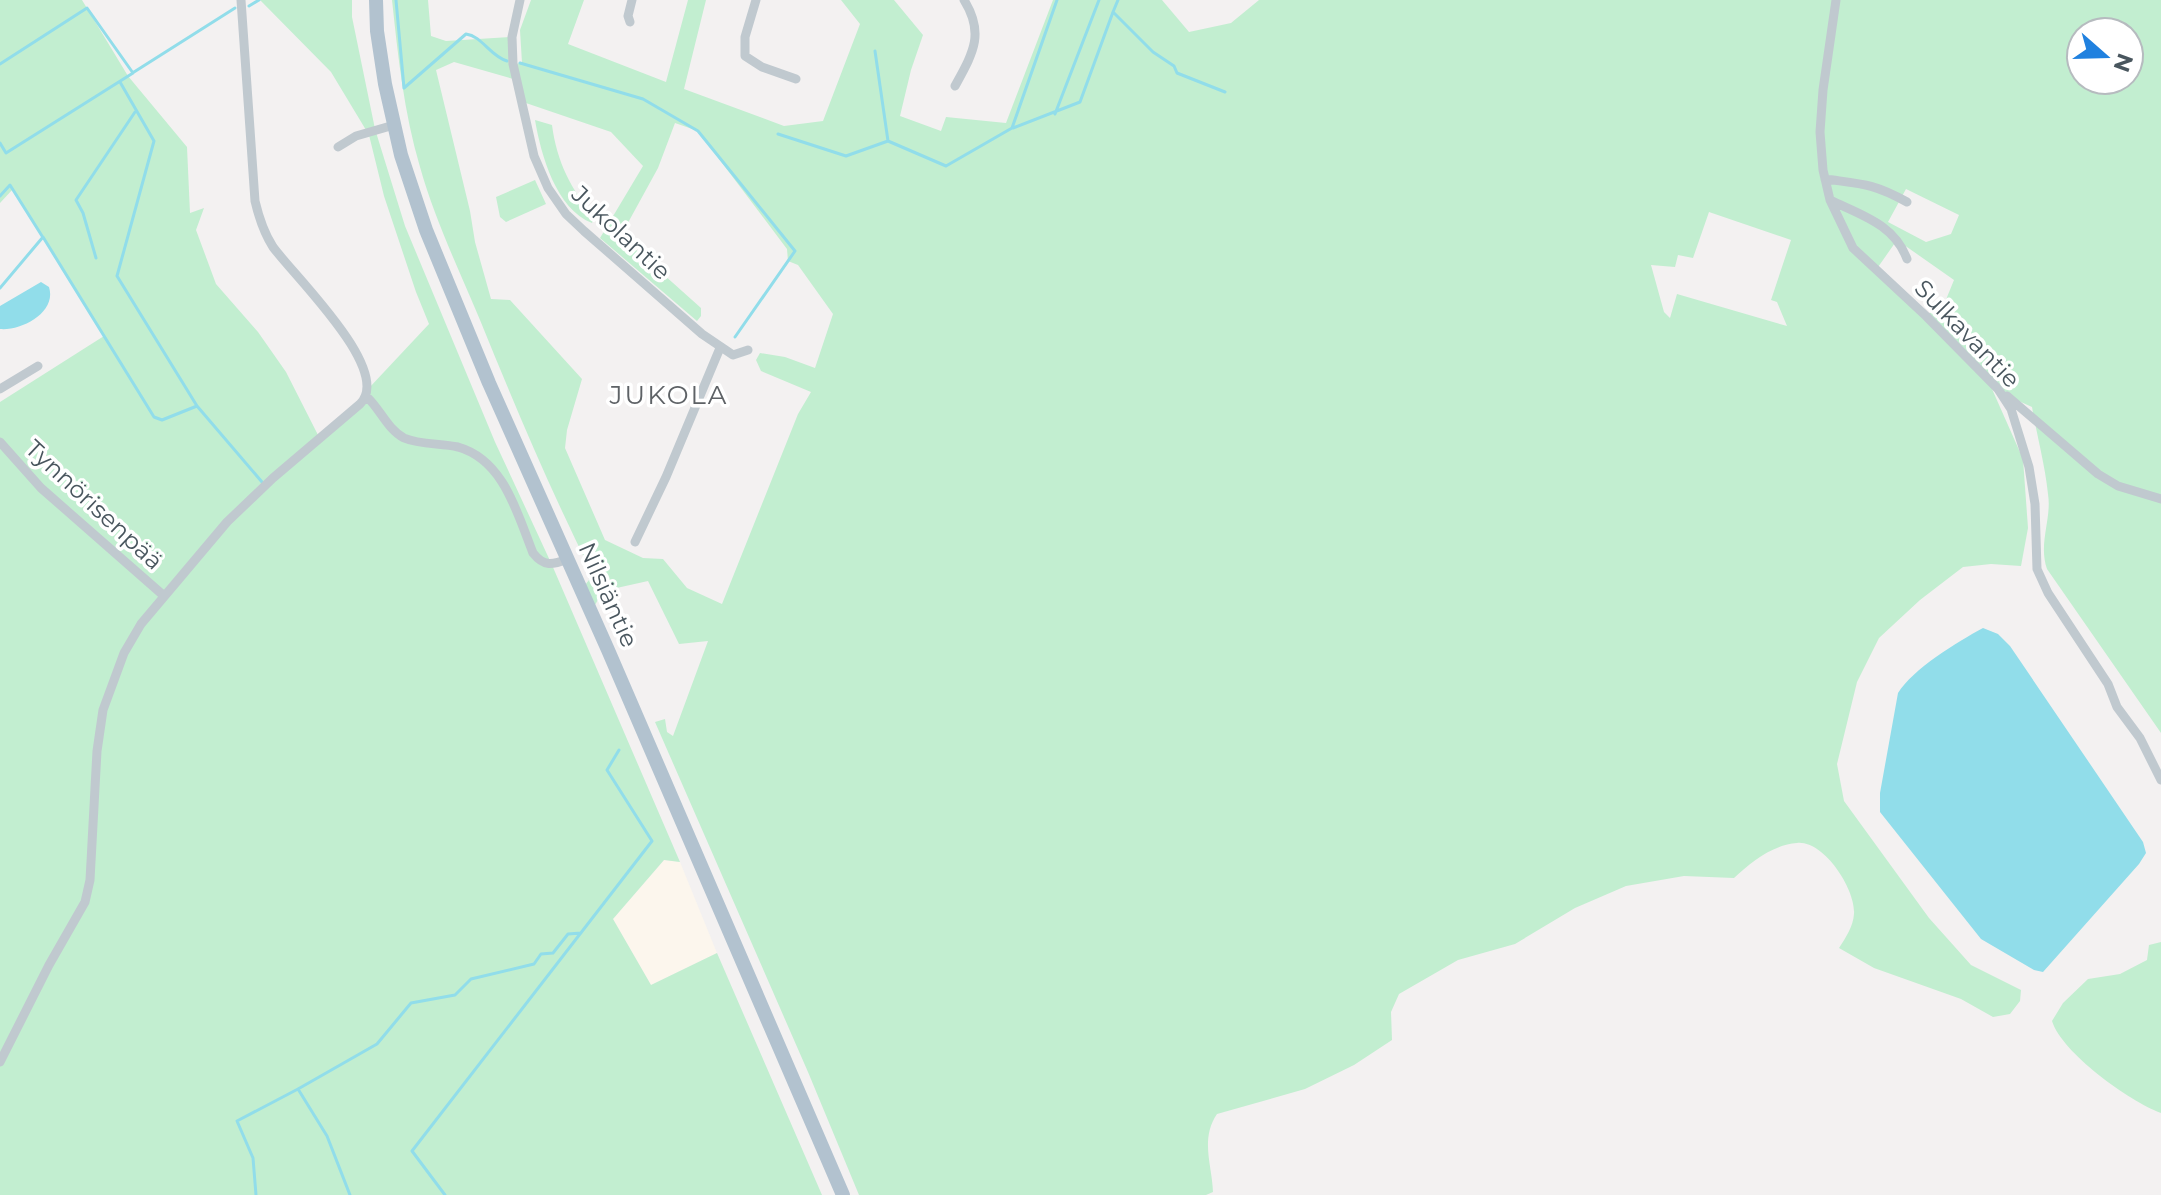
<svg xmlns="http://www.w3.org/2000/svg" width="2161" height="1195" font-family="Montserrat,sans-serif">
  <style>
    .commercial { fill: #fcf6ed }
    .green { fill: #c2eed0; fill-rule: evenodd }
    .water { fill: #91ddea }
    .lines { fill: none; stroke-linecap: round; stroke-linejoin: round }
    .stream { stroke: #91ddea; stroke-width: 3 }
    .minor { stroke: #c0c9cf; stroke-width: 9 }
    .primary { stroke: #b2c2cf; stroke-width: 14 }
    .labels { text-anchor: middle; stroke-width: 7; stroke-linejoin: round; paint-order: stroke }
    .street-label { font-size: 24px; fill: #49565e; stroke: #fff }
    .neighbourhood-label { font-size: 26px; letter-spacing: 2px; fill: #5e6266; stroke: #fff }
  </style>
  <rect width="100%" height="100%" fill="#f3f1f1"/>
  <path class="commercial" d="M664,860L680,862L717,953L651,985L613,919Z"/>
  <path class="green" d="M0,0H82L128,76L187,147L190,213L204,208L196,230L216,284L258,332L286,372L318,435L224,520L161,594L227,522L360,404L369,388L429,324L416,292L384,196L369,135L331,72L260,0H352V17L375,129L405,226L495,442L552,565L680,862L664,860L613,919L651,985L717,953L822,1195H0V402L104,336L13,189L0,203Z
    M392,0H428L431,36L446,41L512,37L514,64L522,63L520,30L531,0H584L568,44L666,82L688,0H706L684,89L784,126L823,121L860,24L841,0H894L923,35L911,70L900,116L941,131L946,117L1006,123L1053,0H1162L1189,32L1231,23L1259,0H2161V733L2047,569C2038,543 2052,519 2048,494C2045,465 2037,436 2032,407L1992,389L2023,459L2028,528L2021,566L1991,564L1963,567L1920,600L1879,638L1857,682L1837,764L1844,801L1929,918L1971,965L2021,990L2020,1001L2010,1014L1993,1017L1961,999L1874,968L1839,948C1846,937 1853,927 1854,914C1856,890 1824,840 1797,843C1772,845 1751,862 1734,878L1684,876L1626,886L1575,908L1515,944L1458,960L1399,994L1391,1012L1392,1040L1354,1065L1305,1089L1217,1114C1200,1139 1212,1165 1213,1192L1206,1195H859L808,1072L655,722L665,719L667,732L673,736L708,641L679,644L648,581L603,591L591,612L581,590L593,575C551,492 515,406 480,320C459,270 435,220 420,167C404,113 398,56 392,0ZM2081,32H2129V80H2081ZM454,62L517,80L523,102L611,132L643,166L600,238L697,321L701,316V308L625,240L624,230L658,168L675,123L698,131L787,249L788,261L798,265L833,314L815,368L785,357L760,353L756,360L761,371L811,392L798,414L722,604L687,588L663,559L643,558L605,540L565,448L567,430L582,379L510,300L491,299L475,242L470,211L436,70ZM1906,189L1959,215L1951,234L1926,242L1888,222ZM1709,212L1791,240L1771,300L1777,302L1787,326L1677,294L1670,318L1664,312L1651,265L1675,267L1678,255L1693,258ZM1897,240L1954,280L1945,302L1926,316L1876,270Z
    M535,120L552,125C557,163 571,188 594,218L592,223C556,209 541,155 535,120Z
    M535,180L546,204L506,222L500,217L496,197Z
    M2161,942V1113C2129,1101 2062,1053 2052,1021L2063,1003L2088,979L2120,974L2147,960L2149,945Z"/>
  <path class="water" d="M41,282L49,287C57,312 22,331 0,329V306Z
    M1983,628L1998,634L2010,646L2143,842L2146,853L2139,864L2043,972L2034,970L1981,939L1880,812V793L1898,693C1913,669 1957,642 1983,628Z"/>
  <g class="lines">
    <path class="stream" d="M396,0L404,88
      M1118,0L1113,12L1153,52L1174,66L1177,73L1225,92
      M249,6L259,0
      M875,51L888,141L946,166L1012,128L1057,0
      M520,63L643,99L698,131L795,251L735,337
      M0,64L87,8L133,73L6,153L0,143
      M134,72L235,8
      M120,82L154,141L117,276L197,406
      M404,88L466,34C482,36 490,56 507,61
      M1055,114L1099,0
      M1013,128L1080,102L1113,12
      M778,134L846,156L888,141
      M0,196L10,185L42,236
      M96,258L83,213L76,200L135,112
      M0,288L43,237L154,417L162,420L197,406L262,482
      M256,1195L253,1158L237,1121L298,1089
      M350,1195L327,1136L298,1089L377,1044L411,1003L455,995L471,979L534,964L541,954L553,953L568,934L581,933
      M445,1195L412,1151L652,841L607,770L619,750"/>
    <path class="minor" d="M520,0L512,37L513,64L534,156L548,188L566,214L584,231L702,334L733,355L748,350
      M756,0L745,37V56L762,67L796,79
      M1836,0L1823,90L1820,132L1823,170L1830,200L1853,248L1926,316L1998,389L2011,409L2029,467L2035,504L2037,569L2048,593L2108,684L2117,707L2140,738L2161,780
      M630,22L628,16L632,0
      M955,86C973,53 985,34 964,0
      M338,147L356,136L394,125
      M1825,179C1861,184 1873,183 1907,202
      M1830,200C1861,215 1894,224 1907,259
      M0,389L38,366
      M2007,396L2098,474L2118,486L2161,499
      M367,397C380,409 388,430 404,438C420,445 441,443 458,447C504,460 517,513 533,553C544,567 552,565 568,559
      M0,442L41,488L163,595
      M635,542L666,477L720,348
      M0,1062L49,965L85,902L90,880L97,751L103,710L124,653L141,624L227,522L273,478L360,404C394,371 294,276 273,247C264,233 259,218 255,201L241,0"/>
    <path class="primary" d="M376,0L377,31L385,84L401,155L426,230L489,383L608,650L843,1195"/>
  </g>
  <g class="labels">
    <g class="street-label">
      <text transform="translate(621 233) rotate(43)" y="8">Jukolantie</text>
      <text transform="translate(1967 334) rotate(46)" y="8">Sulkavantie</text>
      <text transform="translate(94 505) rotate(43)" y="8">Tynnörisenpää</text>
      <text transform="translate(608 595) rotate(66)" y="8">Nilsiäntie</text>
    </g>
    <g class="neighbourhood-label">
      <text x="669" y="404">JUKOLA</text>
    </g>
  </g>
  <g transform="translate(2105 56) rotate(110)"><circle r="38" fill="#ffffff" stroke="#b6bbbf" stroke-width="2"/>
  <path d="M0-6L14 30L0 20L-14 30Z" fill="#2081df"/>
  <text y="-12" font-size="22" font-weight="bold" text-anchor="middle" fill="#49565e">N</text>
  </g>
</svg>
